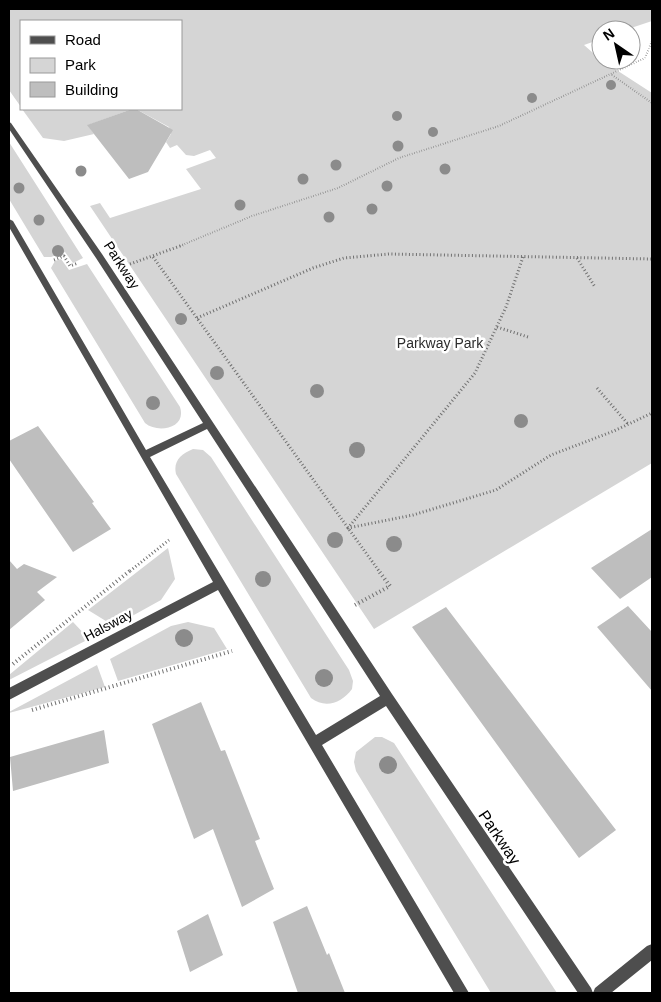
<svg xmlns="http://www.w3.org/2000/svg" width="661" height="1002" font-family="Arial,sans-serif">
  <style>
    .green { fill: #d5d5d5 }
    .building { fill: #bebebe }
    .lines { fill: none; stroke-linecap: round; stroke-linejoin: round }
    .path-far2 { stroke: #707070; stroke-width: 2; stroke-dasharray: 0.5 2; stroke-linecap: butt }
    .path-far1 { stroke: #707070; stroke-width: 3; stroke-dasharray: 1 2.5; stroke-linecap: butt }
    .path { stroke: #707070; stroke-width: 4; stroke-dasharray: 1 3; stroke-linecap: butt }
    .street { fill: #4e4e4e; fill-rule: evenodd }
    .tree { fill: #8b8b8b }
    .labels { text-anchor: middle; stroke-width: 5; stroke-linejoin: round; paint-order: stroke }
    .street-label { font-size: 14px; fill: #000; stroke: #fff }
    .park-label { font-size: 14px; fill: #2c2c2c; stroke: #fff }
    .near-street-label { font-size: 16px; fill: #000; stroke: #fff }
  </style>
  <rect width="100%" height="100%" fill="#fff"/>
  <path class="green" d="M9,9H652V21L625,30H601V39L584,45L601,60L652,93V463L374,629L90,206L100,203L110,218L201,189L186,169L216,158L210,150L194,156L186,155L177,145L170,148L166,142L171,134L169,127L136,109H181V21H21V107L9,90Z
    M22,109H132L88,125L94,134L64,141L43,138Z
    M9,142L83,258L73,263L65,252L51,257H44L9,199Z
    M61,259L69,270L87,264L180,407C187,428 158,434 145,423L51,268L55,261Z
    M193,449L203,450L211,457L349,670L353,681L352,689C342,703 325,709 311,698L176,474C173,461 181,454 193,449Z
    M168,548L175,579L161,600L114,626L88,610Z
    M73,622L89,639L9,680V675Z
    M188,622L214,628L227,649L118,681L110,659L171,626Z
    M97,665L105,687L9,713V712Z
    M375,737H382L394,743L557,993H491L356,771L354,762L356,752Z"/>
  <path class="building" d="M132,109H136L173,130L148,172L129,179L87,125Z
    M38,426L94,502L92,503L111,529L73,552L9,459V441Z
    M652,529V577L620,599L591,568Z
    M9,560L17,569L24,564L57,577L37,592L45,600L9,630Z
    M628,606L652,632V691L597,627Z
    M446,607L616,830L579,858L412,627Z
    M201,702L221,751L225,750L260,839L255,841L274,889L242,907L213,829L194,839L152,724Z
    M104,730L109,763L13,791L10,757Z
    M307,906L327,955L329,953L345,993H298L273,922Z
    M208,914L223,955L190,972L177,931Z"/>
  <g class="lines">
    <path class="path-far2" d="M612,75L652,103
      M180,246L252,216L338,188L399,158L499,126L645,58L652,41"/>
    <path class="path-far1" d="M153,257L379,571
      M523,257L506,307L475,373L348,528L413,515L496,490L551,455L614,431L652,413
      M577,258L595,287
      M54,260L64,256L70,266L78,263
      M130,264L183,245
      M197,318L313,268L344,258L389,254L652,259
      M497,327L528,337
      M597,388L628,424
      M130,571L169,540"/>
    <path class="path" d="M355,605L390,586L378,570
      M13,664L131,570
      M32,710L232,651"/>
    <path class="street" d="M9,122L11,123L102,254L392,694L591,988L593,993H578L386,706L322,745L469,993H454L218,590L9,700V688L213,582L9,227V219L13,221L146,450L203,423L96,258L9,129ZM207,429L380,696L316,735L150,457Z
      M652,944V960L611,993H593L595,988L647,946Z"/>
  </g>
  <g class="tree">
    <circle cx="611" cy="85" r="5"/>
    <circle cx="532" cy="98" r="5"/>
    <circle cx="397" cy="116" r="5"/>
    <circle cx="433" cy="132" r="5"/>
    <circle cx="398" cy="146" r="5.5"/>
    <circle cx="336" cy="165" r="5.5"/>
    <circle cx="445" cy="169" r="5.5"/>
    <circle cx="81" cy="171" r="5.5"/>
    <circle cx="303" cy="179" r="5.5"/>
    <circle cx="387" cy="186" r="5.5"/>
    <circle cx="19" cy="188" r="5.5"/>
    <circle cx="240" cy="205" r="5.5"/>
    <circle cx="372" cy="209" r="5.5"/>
    <circle cx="329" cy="217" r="5.5"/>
    <circle cx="39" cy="220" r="5.5"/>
    <circle cx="58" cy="251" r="6"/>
    <circle cx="181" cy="319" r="6"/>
    <circle cx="217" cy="373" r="7"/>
    <circle cx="317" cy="391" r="7"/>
    <circle cx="153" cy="403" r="7"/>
    <circle cx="521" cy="421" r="7"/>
    <circle cx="357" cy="450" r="8"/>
    <circle cx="335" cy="540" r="8"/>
    <circle cx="394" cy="544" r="8"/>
    <circle cx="263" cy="579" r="8"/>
    <circle cx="184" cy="638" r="9"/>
    <circle cx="324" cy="678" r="9"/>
    <circle cx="388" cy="765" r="9"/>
  </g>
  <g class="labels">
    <g class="street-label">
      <text transform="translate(122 265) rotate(57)" y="5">Parkway</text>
      <text transform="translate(108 625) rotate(-28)" y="5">Halsway</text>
    </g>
    <g class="park-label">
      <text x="440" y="348">Parkway Park</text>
    </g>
    <g class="near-street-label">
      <text transform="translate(500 837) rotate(56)" y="6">Parkway</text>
    </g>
  </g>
  <rect width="661" height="1002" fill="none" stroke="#000000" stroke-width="20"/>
  <rect x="20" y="20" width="162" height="90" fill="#ffffff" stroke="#999999"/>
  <rect x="30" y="36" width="25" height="8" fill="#4e4e4e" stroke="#999999"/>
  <text x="65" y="45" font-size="15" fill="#000000">Road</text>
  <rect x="30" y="58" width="25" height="15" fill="#d5d5d5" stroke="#999999"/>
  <text x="65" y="70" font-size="15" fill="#000000">Park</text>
  <rect x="30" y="82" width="25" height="15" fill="#bebebe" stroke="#999999"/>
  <text x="65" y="95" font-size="15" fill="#000000">Building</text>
  <g transform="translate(616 45) rotate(326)"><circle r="24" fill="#ffffff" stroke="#999999"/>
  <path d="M0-4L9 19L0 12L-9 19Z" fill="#000000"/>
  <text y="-8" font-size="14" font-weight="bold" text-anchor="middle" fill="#000000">N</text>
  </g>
</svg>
